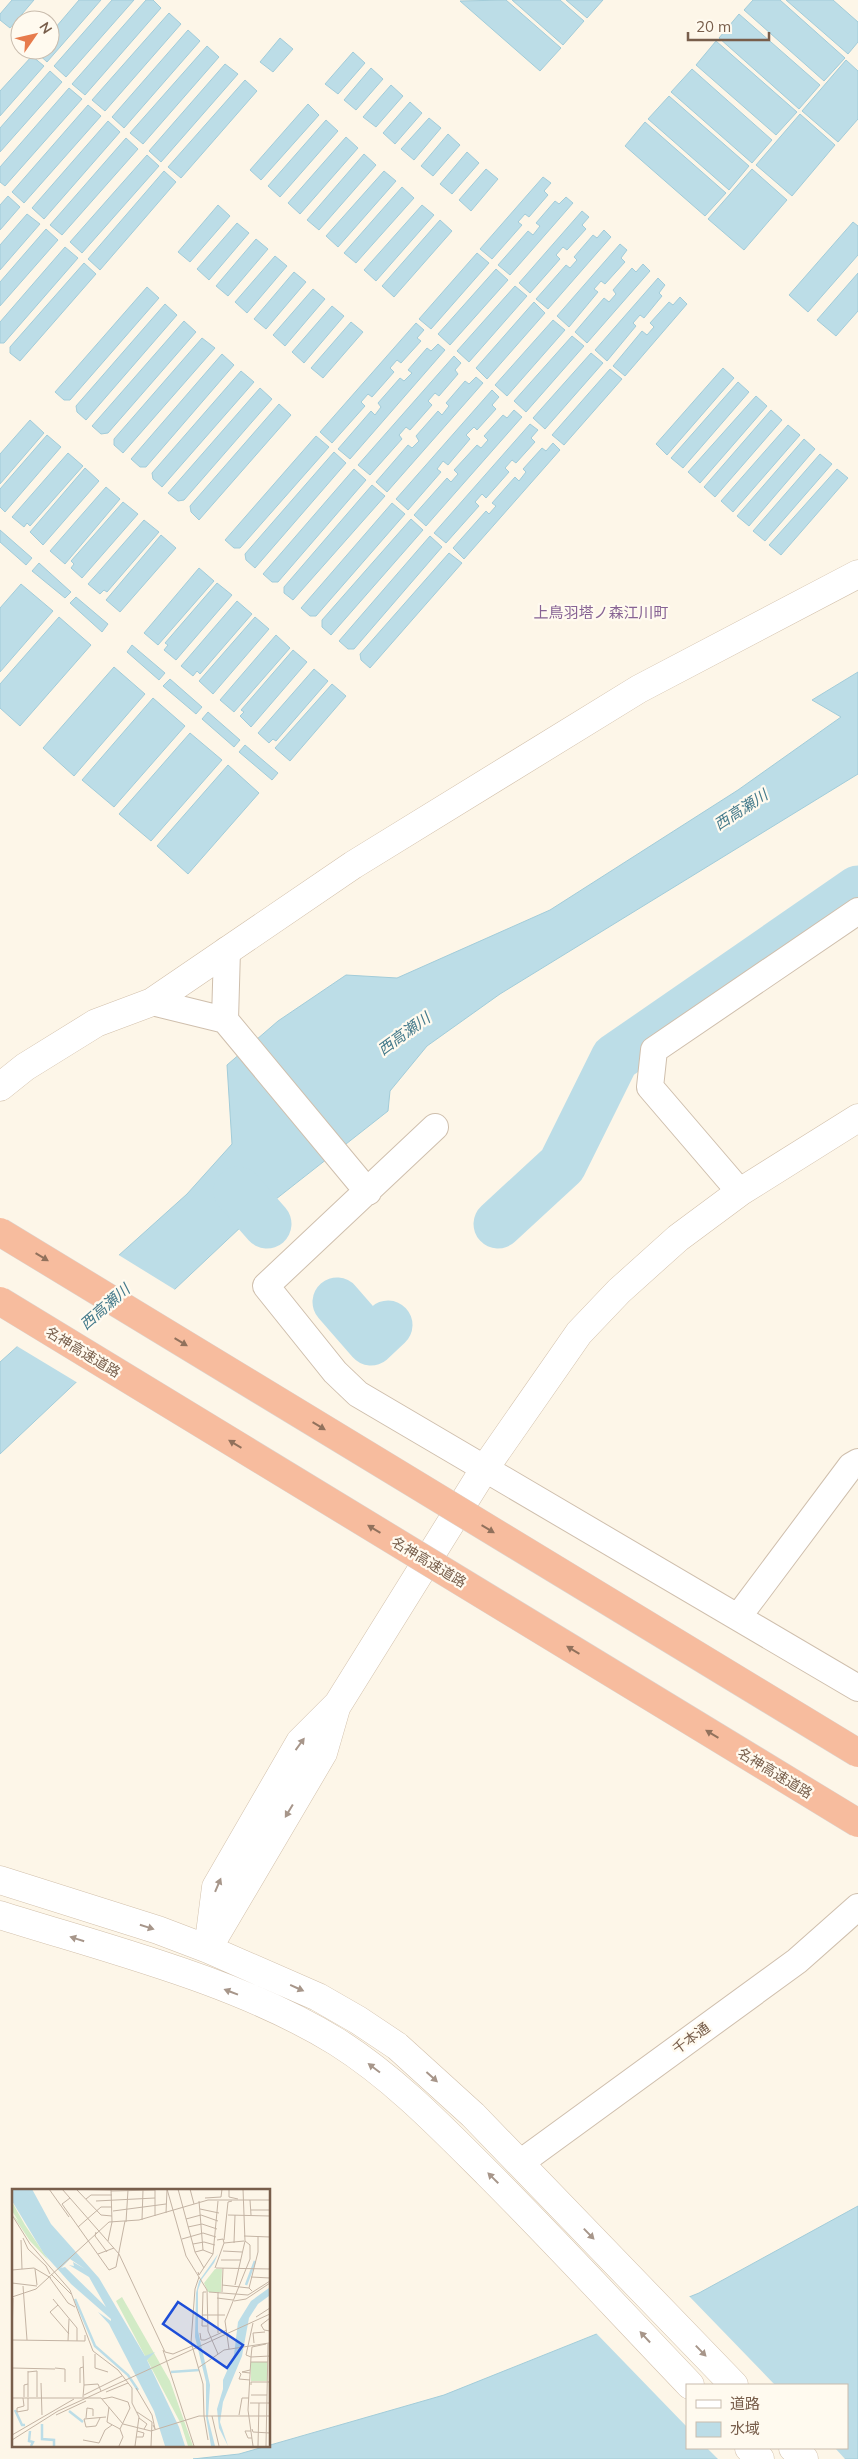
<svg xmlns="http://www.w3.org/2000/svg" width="858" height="2459" font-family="Mulish,'Noto Sans JP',sans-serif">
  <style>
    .water { fill: #bcdde7; stroke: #a2ccd9; fill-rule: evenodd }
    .pier { fill: #fdf6e8 }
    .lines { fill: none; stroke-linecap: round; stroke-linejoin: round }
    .river { stroke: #bcdde7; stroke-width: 49 }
    .street-casing { stroke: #cfbfad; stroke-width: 28 }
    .secondary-casing { stroke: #d2c0ab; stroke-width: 29 }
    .street { stroke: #fff; stroke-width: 26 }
    .secondary { stroke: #fff; stroke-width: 28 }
    .highway-bridge-casing { stroke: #dcd5d0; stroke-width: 29; stroke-linecap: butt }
    .highway-bridge { stroke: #f7bc9e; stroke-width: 28 }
    .oneway { fill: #91715c }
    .oneway2 { fill: #a7968a }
    .labels { text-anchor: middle; stroke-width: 4.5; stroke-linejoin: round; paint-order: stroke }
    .street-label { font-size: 14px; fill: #785e4b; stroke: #fffaef }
    .neighbourhood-label { font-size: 15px; fill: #876394; stroke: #fffaef }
    .water-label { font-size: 15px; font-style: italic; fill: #447a8b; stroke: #fffaef }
    .inset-river { fill: none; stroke: #bcdde7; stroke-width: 2.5 }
    .inset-road { fill: none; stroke: #c4b4a4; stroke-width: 1 }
    .view { fill: #1d4ed8; fill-opacity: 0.15; stroke: #1d4ed8; stroke-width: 2.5 }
    .inset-edge { fill: none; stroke: #785e4b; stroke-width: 2.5 }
  </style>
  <rect width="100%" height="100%" fill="#fdf6e8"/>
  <path class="water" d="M12,0H34L10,28L0,20V14Z
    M79,0H101L47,62L35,51L50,50V34Z
    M112,0H134L66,77L54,66Z
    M146,0H153L161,8L85,95L72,84Z
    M506,0L561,48L540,71L460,1Z
    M512,0H560L584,21L563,45Z
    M566,0H603L587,18Z
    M753,0H780L845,58L824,81L744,10Z
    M786,0H833L858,22V42L848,54Z
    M169,13L181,24L105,111L92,100Z
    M739,14L820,85L799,109L719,38Z
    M188,30L200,41L124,128L112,117Z
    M280,38L293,49L273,72L260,62Z
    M716,41L797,112L776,135L696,65Z
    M207,46L219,57L143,144L130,133Z
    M353,52L365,63L338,94L325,84Z
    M32,56L44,66L0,116V91Z
    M846,60L858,71V119L838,142L802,111Z
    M225,64L238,74L161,162L149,151Z
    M371,68L383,79L356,110L344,100Z
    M692,69L772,140L752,163L671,92Z
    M50,71L62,82L0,152V128Z
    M245,80L257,91L181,178L168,167Z
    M391,85L403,96L376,127L363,117Z
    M69,88L82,99L5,186L0,182V167Z
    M669,96L749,166L729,190L648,119Z
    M410,102L422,113L395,144L383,133Z
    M308,104L319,115L261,180L250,170Z
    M88,105L101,116L24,203L12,192Z
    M800,114L835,145L792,196L756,165Z
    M429,118L441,128L414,160L401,149Z
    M326,120L338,131L280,197L268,186Z
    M108,121L120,132L44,219L32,208Z
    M645,122L726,193L705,216L625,146Z
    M448,134L460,145L433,176L421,166Z
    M346,137L358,148L300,214L288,203Z
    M126,138L138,149L62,235L50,225Z
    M467,152L479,163L452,194L440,184Z
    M364,154L376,165L319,230L307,220Z
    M147,155L159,166L82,253L70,242Z
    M486,169L498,179L471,211L459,200Z
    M752,169L787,200L744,250L708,219Z
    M164,171L176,182L100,270L88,259Z
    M384,171L396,181L338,247L326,236Z
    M543,177L551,183L544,191L548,195L529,217L525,214L518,222L522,225L492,259L480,249Z
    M402,187L414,198L356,263L344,253Z
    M8,196L20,207L0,230V205Z
    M566,197L573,203L510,275L498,265L528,231L533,235L540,226L536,223L555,201L559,204Z
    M218,205L230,216L190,262L178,252Z
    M422,205L434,215L376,281L364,270Z
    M582,211L589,217L582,225L586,229L567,250L563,247L556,255L560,259L530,293L519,283Z
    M27,214L40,224L0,270V245Z
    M440,220L452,231L394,297L382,286Z
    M853,222L858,226V255L808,312L789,295Z
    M237,223L249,233L209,280L197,269Z
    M46,229L58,240L0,306V282Z
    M604,230L611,237L548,309L536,299L566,265L570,268L577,260L574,257L593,235L597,238Z
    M256,239L268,249L228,296L216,286Z
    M620,244L627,250L621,258L625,262L605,284L601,281L594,289L598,292L569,327L557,316Z
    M65,247L78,258L4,343H0V322Z
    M477,253L489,263L431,329L419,319Z
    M275,256L287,266L247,313L235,302Z
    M84,263L96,274L20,361L10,353V347Z
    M643,264L650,271L587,343L575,332L604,298L609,302L616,294L613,290L632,268L636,272Z
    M496,269L508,280L450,345L438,334Z
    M294,272L306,282L266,329L254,319Z
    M858,273V311L836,336L817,320Z
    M658,278L665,285L659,293L662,296L644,318L640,315L633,323L636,326L607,361L595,350Z
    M515,286L527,296L469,362L457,351Z
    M147,287L159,298L70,400H64L55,392Z
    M313,289L325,299L285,346L273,335Z
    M680,297L687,304L625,376L613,366L642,331L647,335L654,327L650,323L669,302L673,305Z
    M534,302L545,313L487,379L476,368Z
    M165,304L177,315L86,420L77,412L76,406Z
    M332,306L344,316L304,363L292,352Z
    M553,320L565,330L507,396L495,385Z
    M184,321L196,332L108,433L101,434L92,426Z
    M351,322L363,332L323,378L311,368Z
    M416,323L424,330L417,338L421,341L401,363L397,360L390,368L394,372L372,397L368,394L361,402L365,406L332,443L320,432Z
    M572,336L584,346L526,412L514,401Z
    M202,338L215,348L123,453L114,445V439Z
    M438,344L445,350L350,459L338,449L371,411L375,415L381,407L378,403L400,378L404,381L412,373L408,370L427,348L431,351Z
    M591,353L603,363L545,429L533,418Z
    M222,354L234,365L146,467H140L131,459Z
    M454,356L461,363L455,370L458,374L439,396L435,393L428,401L432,405L410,430L406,427L399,435L402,439L370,475L358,465Z
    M723,368L734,378L667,455L656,444Z
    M610,369L622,379L564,445L552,435Z
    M241,371L254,382L162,487L153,479L152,473Z
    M476,377L483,383L387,492L376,482L408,445L412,448L419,441L416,436L438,411L442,415L449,406L446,403L465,381L469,384Z
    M738,382L749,392L683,468L671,458Z
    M260,388L272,399L184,500L178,501L168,493Z
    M492,390L499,397L492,405L496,409L477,430L474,427L466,435L470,439L448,465L443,461L437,469L441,472L408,510L396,499Z
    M756,396L767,406L700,483L688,472Z
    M279,404L291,415L199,520L191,512L190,506Z
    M514,410L522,417L426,526L414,515L447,478L451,482L458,474L454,470L477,445L481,448L488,440L484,436L503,415L507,418Z
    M771,410L782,420L715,497L704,487Z
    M30,420L44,433L0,484V454Z
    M530,424L538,430L531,438L535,442L516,463L512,460L505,468L509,472L486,498L482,494L475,502L479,506L446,543L434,533Z
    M788,425L800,435L733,512L721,501Z
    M47,435L61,447L5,512L0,507V489Z
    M316,436L329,447L240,548H234L225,540Z
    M804,439L815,449L749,526L737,516Z
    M553,443L560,450L464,559L453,548L486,511L489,514L496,506L492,503L515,477L519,481L526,472L523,469L542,448L546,451Z
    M334,452L346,463L255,568L246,560L245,554Z
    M68,453L83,466L30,526L27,523L24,527L12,517Z
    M820,454L832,464L765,541L753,531Z
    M85,468L99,481L43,545L30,532Z
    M354,469L366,480L278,582H272L263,574Z
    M837,469L848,478L781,555L769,545Z
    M372,485L385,496L293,600L284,593V587Z
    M106,487L120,499L65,564L50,551Z
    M123,502L138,514L82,578L71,568L74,564L71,561Z
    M392,503L405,514L316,616H310L301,608Z
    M411,519L423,530L331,635L322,627V620Z
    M144,520L159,532L107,592L104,590L100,594L88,584Z
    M0,530L32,558L26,565L0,542Z
    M161,535L176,548L120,612L106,600Z
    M430,536L442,547L354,649H348L339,641Z
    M449,553L462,563L370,668L361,660L360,654Z
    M39,563L71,592L65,598L32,571Z
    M199,568L214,581L158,645L144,633Z
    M217,583L232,595L176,660L164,650L168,645L165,643Z
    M21,584L53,611L0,672V608Z
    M76,597L108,624L102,632L70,603Z
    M237,601L252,614L200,674L197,671L193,676L181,666Z
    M59,617L91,645L20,726L0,708V684Z
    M255,617L269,629L213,694L199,681Z
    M276,635L290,648L234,712L220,700Z
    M132,645L165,673L159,680L127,652Z
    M293,650L307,662L251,727L240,716L244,712L241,710Z
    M114,667L145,694L74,776L43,748Z
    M314,669L328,681L276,741L273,739L269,743L258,733Z
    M858,672V774L500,994L427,1046L390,1091L388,1111L243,1225L0,1454V1362L187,1194L232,1144L227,1065L278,1021L346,975L397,978L550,910L738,790L841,717L812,700Z
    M170,679L202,707L196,714L163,686Z
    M332,684L346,696L290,761L275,748Z
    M153,698L185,726L114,807L82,780Z
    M208,712L240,740L234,747L202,719Z
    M190,733L222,760L151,841L119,814Z
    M245,745L278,773L272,780L239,752Z
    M228,765L259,793L188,874L157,846Z
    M858,2206V2459H193L239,2454L444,2395L699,2293ZM687,2385H847V2448H687Z"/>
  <path class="pier" d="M117,1254L177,1291L78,1383L15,1345Z
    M688,2295L775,2385H687V2427L595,2332Z
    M707,2448H835L845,2459H718Z"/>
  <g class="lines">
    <path class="river" d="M238,1191L267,1224
      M498,1224L562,1165L615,1058L858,890
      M337,1302L371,1341L388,1325"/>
    <g class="street-casing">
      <path id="street" d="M152,1002L225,1020L227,950
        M225,1020L368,1192
        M435,1127L266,1286L335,1372L358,1394L858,1688
        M740,1192L650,1087L654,1050L858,911
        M738,1617L851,1466L858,1462
        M520,2163L797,1961L858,1907"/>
    </g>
    <g class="secondary-casing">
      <path id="secondary" d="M0,1087L25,1067L96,1023L152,1002L353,865L639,689L858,574
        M0,1880L158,1930L208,1949L318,1997L358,2020L397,2046L473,2115L734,2385
        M0,1915C111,1950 238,1981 337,2042C394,2078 441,2127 488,2174C557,2243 623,2315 690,2385
        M214,1938L323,1753L336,1708
        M208,1949L216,1887L300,1742L338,1704L485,1468L579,1333L619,1291L678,1238L740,1192L858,1118
        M749,2448L760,2459
        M793,2448L804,2459"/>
    </g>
    <use href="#street" class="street"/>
    <use href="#secondary" class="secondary"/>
    <g class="highway-bridge-casing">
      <path id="highway-bridge" d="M0,1232L858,1753
        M0,1301L858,1823"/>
    </g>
    <use href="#highway-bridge" class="highway-bridge"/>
  </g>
  <defs><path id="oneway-solid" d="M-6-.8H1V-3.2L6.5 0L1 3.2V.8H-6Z" transform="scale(1.25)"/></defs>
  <g class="oneway">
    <use href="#oneway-solid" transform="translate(42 1257) rotate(31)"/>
    <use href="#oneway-solid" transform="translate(181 1342) rotate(31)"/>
    <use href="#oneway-solid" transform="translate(319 1426) rotate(31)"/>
    <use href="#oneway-solid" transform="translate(235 1444) rotate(-149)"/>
    <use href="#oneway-solid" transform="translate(374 1529) rotate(-149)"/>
    <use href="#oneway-solid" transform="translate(488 1529) rotate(31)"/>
    <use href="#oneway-solid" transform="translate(573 1650) rotate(-149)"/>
    <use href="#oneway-solid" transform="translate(712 1734) rotate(-149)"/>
  </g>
  <g class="oneway2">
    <use href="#oneway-solid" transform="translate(300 1744) rotate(-54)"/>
    <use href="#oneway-solid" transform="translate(289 1811) rotate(121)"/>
    <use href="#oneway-solid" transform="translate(218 1885) rotate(-67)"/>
    <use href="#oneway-solid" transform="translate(147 1927) rotate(18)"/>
    <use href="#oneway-solid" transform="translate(77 1939) rotate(-163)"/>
    <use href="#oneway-solid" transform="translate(297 1988) rotate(24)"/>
    <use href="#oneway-solid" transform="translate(231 1992) rotate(-159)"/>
    <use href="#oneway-solid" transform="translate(374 2068) rotate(-143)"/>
    <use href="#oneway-solid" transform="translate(432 2077) rotate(42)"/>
    <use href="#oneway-solid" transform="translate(493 2178) rotate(-135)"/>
    <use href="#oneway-solid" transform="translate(589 2234) rotate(46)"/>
    <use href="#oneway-solid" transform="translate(645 2337) rotate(-133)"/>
    <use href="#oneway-solid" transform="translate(701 2351) rotate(46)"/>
  </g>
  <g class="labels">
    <g class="street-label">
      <text transform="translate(83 1352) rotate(31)" y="5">名神高速道路</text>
      <text transform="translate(429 1562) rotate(31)" y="5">名神高速道路</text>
      <text transform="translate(775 1773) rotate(31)" y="5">名神高速道路</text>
      <text transform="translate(691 2038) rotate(-36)" y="5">千本通</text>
    </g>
    <g class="neighbourhood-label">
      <text x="601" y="618">上鳥羽塔ノ森江川町</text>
    </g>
    <g class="water-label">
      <text transform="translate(741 810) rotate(-33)" y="5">西高瀬川</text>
      <text transform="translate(404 1034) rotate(-36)" y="5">西高瀬川</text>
      <text transform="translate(105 1307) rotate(-41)" y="5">西高瀬川</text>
    </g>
  </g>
  <g transform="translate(12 2189)">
    <rect width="258" height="258" fill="#fdf6e8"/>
    <path d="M0,13L13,36L37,72L18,52L0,25L7,33L0,22Z" fill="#d2ebc6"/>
    <path d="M203,80H210L209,103H196L192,94ZM110,108L158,192L181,257H176L169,235L104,112ZM239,173H255V192H239Z" fill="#d2ebc6"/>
    <path d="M0,0H20L39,35L87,89L133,167L143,163L135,171L167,238L173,257H153L142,222L97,135L86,123L99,132V130L59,95L32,65L0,12ZM58,70L73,80L61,73L62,77L57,76L77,88L94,118L53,78L49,79ZM214,0L206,65L202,74L190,90L186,101V142L198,196L196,229L203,257H199L194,228V193L183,148L184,104L187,92L206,65ZM257,99V107L246,115L237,129L230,167L211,213L208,233L216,257L207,239L205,220L211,200V191L222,166L226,133L239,112Z" fill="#bcdde7" fill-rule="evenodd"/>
    <path class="inset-river" d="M234,96L243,72M63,110L83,157L116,186L126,201M159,183L187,181M3,221L10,236H13M57,222L71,233M30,235V250L42,251V257M18,242L17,252L21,253L19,257"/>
    <path class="inset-road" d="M37,0L57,28M50,0L107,65L153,163L161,165L180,157M51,0L99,1M155,0L174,67L195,101L196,142L206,165M166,0L183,63L192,79M178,0L182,15M217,0V8L226,10M65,1L89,26L100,27M99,2L143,1M58,9L50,15L97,81L104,78L113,32M193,9L209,8L210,0M74,10L79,6H100M238,11L239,26M84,12L143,9M187,12L191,61M188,20L207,24M239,21H258M101,22L154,15M154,24L155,1M0,26L18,55L58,101L81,162L106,181L120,199V214L127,228L123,257M216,26L258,27M143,27V0M174,30L189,26L206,32M130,31L131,1M114,33L116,1M66,38L89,18H100M176,38L190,35L205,40M84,43L83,47L95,63M232,47L258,48M11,49L16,60L34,77L38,85M170,50L191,44L204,48M9,51L10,80M212,51L216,13L220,12M96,52L100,33L99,0M212,54L232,52M222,54L223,26M181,55L192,53L203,56M211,62L230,63M183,63L191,61L201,65M86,65L102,59M209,71H229M203,79L212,54L211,50L205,51M204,79L258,80M23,80L25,96M0,81L22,79L39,89M186,83L187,86L201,65L206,12M39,85L59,105M187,88L183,100L179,153L191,195L192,227L196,251M239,88L258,89M38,89L56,114L63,118M0,94L25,97M210,96L237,99M223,96L233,52L231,0M11,97L15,151M240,102L237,99L246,63V47M194,103H191L190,137H195M197,103L236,106L258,92M206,103V144M210,103L211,79M0,108L24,100L97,33L127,31L196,11H258M205,109L221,111M41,110L65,139V152M222,112L234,110L258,94M46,116L38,123L57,145M190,126H213M244,128L258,119M258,129L249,136L252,141L258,142M188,144L189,151H193L215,141M0,151L73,152V146M0,151L1,109M56,152L57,130M242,154L241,144L253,143M217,160L213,132L238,70V56L233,52M151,161L182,257M83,165V179L96,183M71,167L72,196M239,168L240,158L254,155M239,168L258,167M239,173H256M0,179L43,180M43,179L53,180V193M186,179L212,161L257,154M16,182V208M16,183L25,182V208M227,183L229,185L227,190L238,191M238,184L230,183L238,181M29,194L30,226M68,194V179L71,178M239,196V193H257M124,199L140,226L143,240L141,236M94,203L116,194M72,206L110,187M239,206H255M12,208V196L16,195M71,208L72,196L86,195L89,202M0,209H89L111,235L139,242L187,227H258M11,209L12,217L5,219V223L16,221V209M90,210L100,208L116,213L118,219L108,240M238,214H258M97,218L95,233L108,240L111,248L107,257M125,223L140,233L139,257M44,226L74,212M227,226L230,209H237M200,227L207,257M74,229L75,219L81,220V227M88,229L84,237L74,238L72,230L94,228M127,229L135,235L132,240M240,240L241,243L258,244M239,242H233L236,249H240M0,246L62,210M124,248H131L132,244L125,242M0,251L46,222L258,125M71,251L87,254L93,241L100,236M241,257L236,221L239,168L234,166L241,134M246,257L247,214M254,257L256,155"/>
    <path class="view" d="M166,113L231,156L215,179L151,135Z"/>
    <rect width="258" height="258" class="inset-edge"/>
  </g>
  <rect x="686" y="2384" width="162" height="65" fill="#fffaef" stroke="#c9bcad"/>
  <rect x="696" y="2400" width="25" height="8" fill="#ffffff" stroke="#c9bcad"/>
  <text x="730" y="2409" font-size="15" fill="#785e4b">道路</text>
  <rect x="696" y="2422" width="25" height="15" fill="#bcdde7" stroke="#c9bcad"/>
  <text x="730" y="2434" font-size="15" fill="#785e4b">水域</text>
  <g transform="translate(35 35) rotate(56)"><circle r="24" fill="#fffaef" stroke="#c9bcad"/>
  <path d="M0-4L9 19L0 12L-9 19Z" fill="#e77b4c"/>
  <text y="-8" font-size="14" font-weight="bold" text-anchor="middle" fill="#785e4b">N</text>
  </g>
  <path d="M688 32v8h81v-8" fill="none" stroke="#785e4b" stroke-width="2.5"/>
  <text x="696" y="32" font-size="15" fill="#785e4b" stroke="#fffaef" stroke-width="4" paint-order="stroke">20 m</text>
</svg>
